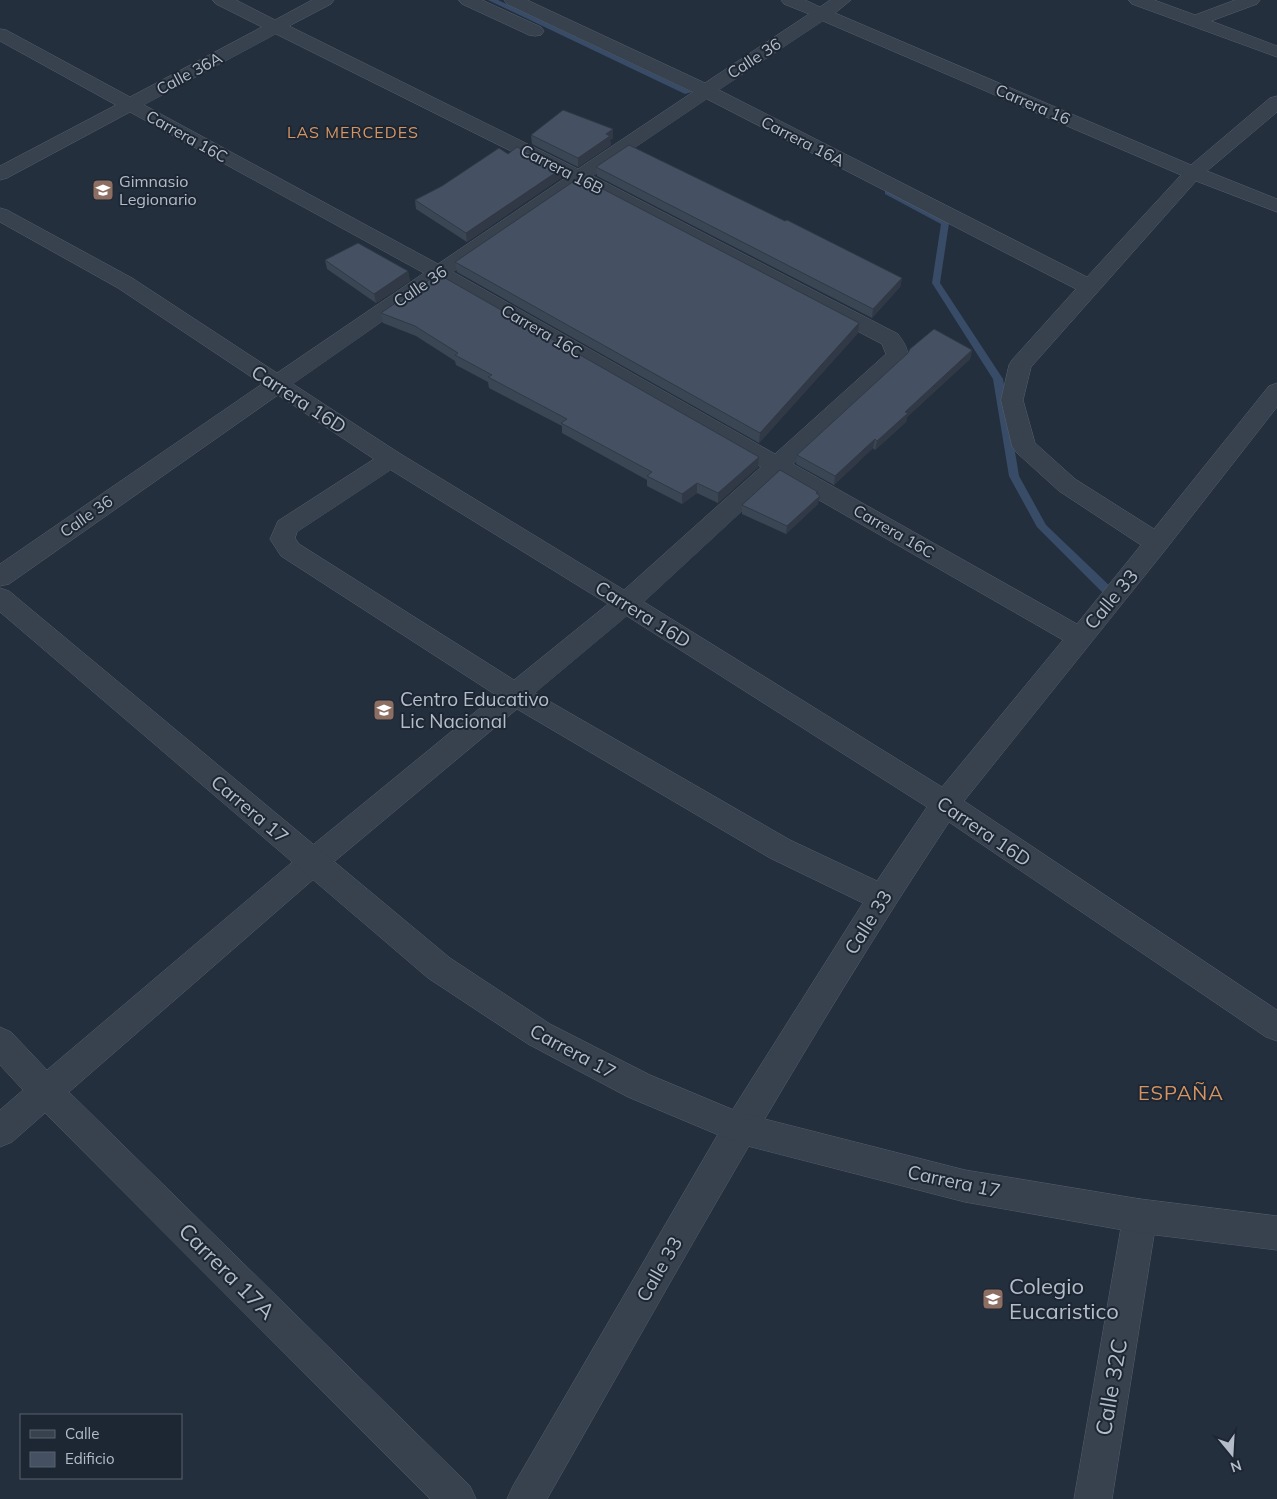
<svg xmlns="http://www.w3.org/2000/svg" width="1277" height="1499" font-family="Mulish,sans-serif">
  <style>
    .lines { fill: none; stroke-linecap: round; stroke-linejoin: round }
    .stream { fill: #394c67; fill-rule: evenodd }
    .minor-casing { stroke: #565f6c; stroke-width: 1 }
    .tertiary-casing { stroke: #565f6c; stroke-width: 1 }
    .minor { fill: #38414e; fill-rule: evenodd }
    .tertiary { fill: #38414e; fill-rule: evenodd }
    .wall { fill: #3b4654 }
    .shaded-wall { fill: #303945 }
    .building { fill: #455162; stroke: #303945 }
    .labels { text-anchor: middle; stroke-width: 4; stroke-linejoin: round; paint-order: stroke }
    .far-street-label { font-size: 16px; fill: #b4bcc9; stroke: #1d2633 }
    .far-neighbourhood-label { font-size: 16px; letter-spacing: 1px; fill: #d59563; stroke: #1d2633 }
    .far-poi-label { font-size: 16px; fill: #b4bcc9; stroke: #1d2633; text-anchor: start }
    .street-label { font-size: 19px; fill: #b4bcc9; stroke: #1d2633 }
    .poi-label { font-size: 19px; fill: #b4bcc9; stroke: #1d2633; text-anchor: start }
    .neighbourhood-label { font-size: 20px; letter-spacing: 1px; fill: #d59563; stroke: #1d2633 }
    .near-street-label { font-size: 22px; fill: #b4bcc9; stroke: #1d2633 }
    .near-poi-label { font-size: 22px; fill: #b4bcc9; stroke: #1d2633; text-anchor: start }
  </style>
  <rect width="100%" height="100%" fill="#242f3e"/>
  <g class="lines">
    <path class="stream" d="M488,0H498L692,92L685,94Z
      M885,190H891L949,223L940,283L1003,379L1019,476L1046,525L1112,588L1113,591L1112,594H1104L1037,527L1009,476L993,379L932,283L941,224L885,194Z"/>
    <g class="minor-casing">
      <path id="minor" d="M213,0H236L275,20L312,0H334L331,4L289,26L578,169L693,92L507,4L504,0H527L705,83L809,14L784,4L781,0H805L820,7L830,0H851L835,13L1191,165L1270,98L1277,96V112L1207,171L1277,199V212L1196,181L1031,367L1023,400L1035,443L1075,479L1154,529L1269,386L1277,383V407L1166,549L964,801L1277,1010V1041L1266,1037L949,822C804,1041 677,1271 547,1499H507L513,1486L728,1117L863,903L770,858L517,709L323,871L69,1092L470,1486L476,1499H430L45,1113L12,1142L0,1147V1110L23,1090L0,1065V1027L11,1032L47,1070L303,853L496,695L281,556L270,539L278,521L374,459L278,395L9,584L0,586V564L262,384L118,288L0,222V208L7,210L132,278L277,373L424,273L130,112L7,178L0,180V166L116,105L0,41V29L6,30L130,97L262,27L216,4ZM823,21L1181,175L1087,277L719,90ZM276,34L565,178L438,264L144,105ZM707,99L1076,289L1012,360L1009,365L1001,400L1012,446L1016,452L1059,491L1141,545L1077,624L793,464L905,361C911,351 904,343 898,334L593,176ZM580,185L882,344L886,354L775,454L453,272ZM439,282L761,467L624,590L399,453L293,384ZM391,470L608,604L514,680L299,544L295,538L297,532ZM779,477L1063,640L942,787L644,602ZM627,616L927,807L877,881L790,840L535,693Z
        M459,0H482L541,27L544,31L541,35L535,36L529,35L462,4Z
        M1129,0H1154L1195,15L1235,0H1260L1257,4L1211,21L1277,46V57L1132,4Z
        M1140,1199L1152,1204L1157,1216L1112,1499H1074L1123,1216L1128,1204Z"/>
    </g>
    <g class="tertiary-casing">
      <path id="tertiary" d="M0,588L9,591L450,958L550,1024L650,1075L741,1113L965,1170L1140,1199L1277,1216V1250L1140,1233L965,1202L740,1144L628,1097L528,1044L428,978L0,612Z"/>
    </g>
    <use href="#minor" class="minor"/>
    <use href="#tertiary" class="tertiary"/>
  </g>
  <path class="wall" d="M613,129V138L610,140L611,145L578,167L532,144L531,135Z
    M508,154L561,178L467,242L416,209L415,200Z
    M596,167L902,278L900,287L872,318L597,176Z
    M325,260L408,271L410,281L376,303L327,269Z
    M455,262L858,333L759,443L457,272Z
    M381,313L759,457L758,467L718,503L697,493L682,504L647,486V480L562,433V426L489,388L488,382L456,365L455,361L416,336L383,323Z
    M972,350L970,359L907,417L906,422L875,450L873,448L834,485L796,464L797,455Z
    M817,494L818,504L786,534L742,514V505Z"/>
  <path class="shaded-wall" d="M613,129V138L610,140L611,145L578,167V158Z
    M561,169V178L467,242L466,233Z
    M408,271L410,281L376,303L374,294Z
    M902,278L900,287L872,318L873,309Z
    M859,323L858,333L759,443L760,433Z
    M972,350L970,359L907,417L906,422L875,450L877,441L905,412Z
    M875,439L873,448L834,485L835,476Z
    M759,457L758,467L718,503V493Z
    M697,483V493L682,504V494Z
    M818,492L817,498L820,496L818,504L786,534L787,526Z"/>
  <path class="building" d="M563,110L613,129L606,134L610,136L578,158L531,135Z
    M629,145L785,221L787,220L902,278L873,309L596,167Z
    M517,147L561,169L466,233L415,200L442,186L499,148L508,154Z
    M580,177L859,323L760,433L455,262Z
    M358,243L408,271L374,294L325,260Z
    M438,274L759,457L718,493L697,483L682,494L647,476L652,472L561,423L567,419L488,377L492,375L455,355L458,353L415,326L381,313Z
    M934,329L972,350L905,412L908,413L877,441L875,439L835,476L797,455L908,353L910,349Z
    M780,470L818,492L816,493L820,496L787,526L742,505Z"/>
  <defs>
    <g id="school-square" transform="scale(1.125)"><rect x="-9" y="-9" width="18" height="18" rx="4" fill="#8d6e63" stroke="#1d2633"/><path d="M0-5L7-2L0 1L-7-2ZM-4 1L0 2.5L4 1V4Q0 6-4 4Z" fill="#fff"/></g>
  </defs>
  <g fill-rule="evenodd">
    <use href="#school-square" x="103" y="190"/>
    <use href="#school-square" x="384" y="710"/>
    <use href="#school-square" x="993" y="1299"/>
  </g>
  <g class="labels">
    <g class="far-street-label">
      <text transform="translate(754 58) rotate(-33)" y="6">Calle 36</text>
      <text transform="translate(189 73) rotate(-28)" y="6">Calle 36A</text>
      <text transform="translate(1033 104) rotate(23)" y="6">Carrera 16</text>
      <text transform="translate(187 136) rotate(29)" y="6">Carrera 16C</text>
      <text transform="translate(803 141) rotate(27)" y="6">Carrera 16A</text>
      <text transform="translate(562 169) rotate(27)" y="6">Carrera 16B</text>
      <text transform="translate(420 286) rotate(-34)" y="6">Calle 36</text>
      <text transform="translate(542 331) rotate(30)" y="6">Carrera 16C</text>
      <text transform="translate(86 516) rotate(-35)" y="6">Calle 36</text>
      <text transform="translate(894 531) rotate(30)" y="6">Carrera 16C</text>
    </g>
    <g class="far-neighbourhood-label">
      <text x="353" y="138">LAS MERCEDES</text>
    </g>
    <g class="far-poi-label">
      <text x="119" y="187">Gimnasio<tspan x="119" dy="18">Legionario</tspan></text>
    </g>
    <g class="street-label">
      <text transform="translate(299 399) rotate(33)" y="7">Carrera 16D</text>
      <text transform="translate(1111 599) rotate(-50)" y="7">Calle 33</text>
      <text transform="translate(643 614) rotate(32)" y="7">Carrera 16D</text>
      <text transform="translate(250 809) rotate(40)" y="7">Carrera 17</text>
      <text transform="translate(984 831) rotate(34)" y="7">Carrera 16D</text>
      <text transform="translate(868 922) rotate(-58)" y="7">Calle 33</text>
      <text transform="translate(573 1051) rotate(28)" y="7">Carrera 17</text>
      <text transform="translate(954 1181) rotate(12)" y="7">Carrera 17</text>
      <text transform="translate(659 1269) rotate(-60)" y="7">Calle 33</text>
    </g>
    <g class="poi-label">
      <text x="400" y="706">Centro Educativo<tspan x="400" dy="22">Lic Nacional</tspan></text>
    </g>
    <g class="neighbourhood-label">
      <text x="1181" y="1100">ESPAÑA</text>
    </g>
    <g class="near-street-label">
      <text transform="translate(227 1271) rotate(45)" y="8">Carrera 17A</text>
      <text transform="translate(1111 1387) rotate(-80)" y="8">Calle 32C</text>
    </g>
    <g class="near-poi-label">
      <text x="1009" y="1294">Colegio<tspan x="1009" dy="25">Eucaristico</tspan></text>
    </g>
  </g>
  <rect x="20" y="1414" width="162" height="65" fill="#1d2633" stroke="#59626f"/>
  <rect x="30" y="1430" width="25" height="8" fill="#38414e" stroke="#59626f"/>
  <text x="65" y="1439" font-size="15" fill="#b4bcc9">Calle</text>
  <rect x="30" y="1452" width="25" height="15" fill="#455162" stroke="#59626f"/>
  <text x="65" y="1464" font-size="15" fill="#b4bcc9">Edificio</text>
  <g transform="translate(1232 1454) rotate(162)" stroke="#1d2633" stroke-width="4" paint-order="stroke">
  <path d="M0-4L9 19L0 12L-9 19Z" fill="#b4bcc9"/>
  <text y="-8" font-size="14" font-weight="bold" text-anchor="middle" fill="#b4bcc9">N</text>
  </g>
</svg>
